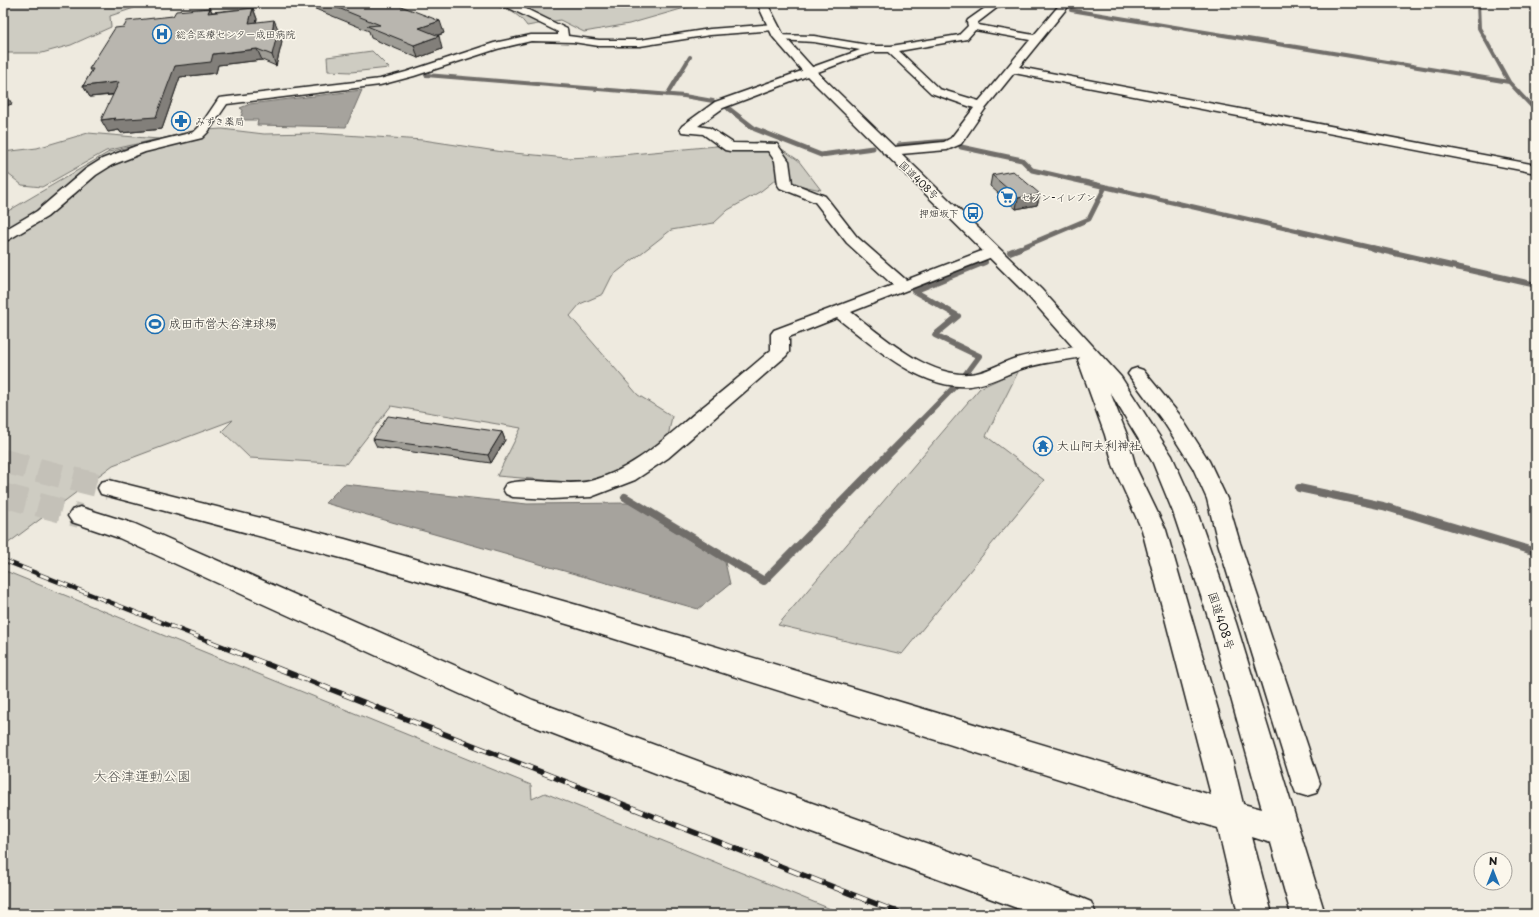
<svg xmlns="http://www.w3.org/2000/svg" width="1539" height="917" font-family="'Playpen Sans','Klee One',sans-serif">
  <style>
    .green { fill: #ceccc2; stroke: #75746f }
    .water { fill: #a6a39d; stroke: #6f6d69 }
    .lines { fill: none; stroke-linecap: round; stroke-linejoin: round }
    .stream-far3 { stroke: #6f6d69; stroke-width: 4 }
    .stream-far2 { stroke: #6f6d69; stroke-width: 5 }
    .stream-far1 { stroke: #6f6d69; stroke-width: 6 }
    .stream { stroke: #6f6d69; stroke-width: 8 }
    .highway-tunnel { stroke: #c4c1b8; stroke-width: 24; stroke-dasharray: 24 12; stroke-linecap: butt }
    .street-casing { stroke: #1c1c1c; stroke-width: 3 }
    .highway-casing { stroke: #1c1c1c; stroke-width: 3 }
    .street { fill: #fbf7ec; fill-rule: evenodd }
    .highway { fill: #fbf7ec; fill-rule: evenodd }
    .rail-far1-casing { stroke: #1c1c1c; stroke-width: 4.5 }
    .rail-casing { stroke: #1c1c1c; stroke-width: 5.5 }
    .rail-far1 { stroke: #fbf7ec; stroke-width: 3; stroke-dasharray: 10; stroke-linecap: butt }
    .rail { stroke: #fbf7ec; stroke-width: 4; stroke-dasharray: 12; stroke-linecap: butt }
    .wall { fill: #9f9d96; stroke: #1c1c1c }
    .shaded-wall { fill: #827f7a; stroke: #1c1c1c }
    .building { fill: #b9b6af; stroke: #1c1c1c }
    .labels { text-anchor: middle; stroke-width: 3; stroke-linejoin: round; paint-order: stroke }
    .far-poi-label { font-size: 10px; fill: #1c1c1c; stroke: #fbf7ec; text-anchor: start }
    .far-street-label { font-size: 10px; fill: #1c1c1c; stroke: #fbf7ec }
    .poi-label { font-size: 12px; fill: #1c1c1c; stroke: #fbf7ec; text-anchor: start }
    .street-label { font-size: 12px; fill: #1c1c1c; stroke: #fbf7ec }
    .near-park-label { font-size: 14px; fill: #51514e; stroke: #fbf7ec }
  </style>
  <rect width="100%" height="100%" fill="#eeeadf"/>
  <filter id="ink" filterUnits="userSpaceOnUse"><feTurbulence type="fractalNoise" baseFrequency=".025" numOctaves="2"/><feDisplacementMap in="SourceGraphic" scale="8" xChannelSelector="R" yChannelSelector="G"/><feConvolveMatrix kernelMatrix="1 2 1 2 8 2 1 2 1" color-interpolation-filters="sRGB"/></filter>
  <g filter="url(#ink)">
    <path class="green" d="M3,3H55L57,5L70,3H135L134,8L110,16L111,27L71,45L42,53H3Z
      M483,3H702L629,24L584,32L560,20L527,26C516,10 502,7 483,3Z
      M372,51L389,68L351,72L328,71L327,57Z
      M222,129L264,134L313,133L423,140L503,152L567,158L611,156L758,142L773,143L798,160L821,190L775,180L761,191L728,210L714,223L671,230L612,276L603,294L580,304L570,316L638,395L672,416L668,437L641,459L611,476L580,483L497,476L521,428L391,406L346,464L250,458L222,431L233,420L113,465L3,547V214L109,152L192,131Z
      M88,133L158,139L106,151L42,187L22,185L3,170V152L37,148Z
      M1019,370L986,436L1044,480L902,654L778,625L980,388Z
      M3,570L531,785L532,799L545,793L843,914H3Z"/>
    <path class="water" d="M362,90L346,127L257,125L258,120H240L243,110L240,108L250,104Z
      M344,484L527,504L629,503L725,562L730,584L698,609L325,503Z"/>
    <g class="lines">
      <path class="stream-far3" d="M1478,3L1479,28L1509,82L1535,110
        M1071,10L1509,82
        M426,75L684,96L713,101
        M667,95L690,57
        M726,107L730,110"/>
      <path class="stream-far2" d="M729,109L755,129L821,155L873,148
        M1534,109L1536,111
        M899,145L948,141
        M961,147L1022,160L1032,170L1377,249
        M1018,249L1089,219L1105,187"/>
      <path class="stream-far1" d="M1372,248L1536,285
        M1010,252L1020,248
        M919,423L962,379L979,356L935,335L958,316L914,291L985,262"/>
      <path class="stream" d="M1299,488L1383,506L1536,552
        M625,497L764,581L920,422"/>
      <path class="highway-tunnel" d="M3,461L109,488
        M3,495L80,516"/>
      <g class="street-casing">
        <path id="street" d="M495,3H514L567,29L568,36L599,40H640L710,29L774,24L779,27L774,30L710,35L640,46H599L573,42L531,41L497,49L414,76L380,85L227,104L208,132L202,138L145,152L112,165L96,175L47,217L8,240L3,241V231L37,211L86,169L102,159L136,146L194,132L200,126L219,98L380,79L406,72L494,43L531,35H558V32L507,7L497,5Z
          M992,3H1003L977,23L978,25L1034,35L1061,3H1071L1019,67L1536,165V173L1014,73L985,109L961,144L947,150L889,155L884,154L882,151L884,148L944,142L951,138L974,108L931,93L888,52H874L860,56L723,108L698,126L710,128L733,143L777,144L789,161L792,183L825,196L857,237L906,280L987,249L992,247L997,249L1000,252L997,255L851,312C884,337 927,377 970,374C985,373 999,364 1013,359C1037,352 1061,350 1085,345L1091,347L1094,351L1091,355C1071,360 1049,361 1028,367C1009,372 991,384 970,386C920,390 874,346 837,318L789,337V352L786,356L668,458L635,480L591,497L552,499L513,497L506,494L503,489L506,484C529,476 565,487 590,481C631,471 663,440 694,414C720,393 746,372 771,350V334L774,330L893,285L847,243L815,202L780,188L778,185L775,161L768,151H730L725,150L703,134L682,132L680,129L682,126L715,102L860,50L814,42L779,40L774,37L775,35L814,36L874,46H891L959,35L968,26L967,22L968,20ZM975,30L1030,40L979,101L939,89L899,51L967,39Z
          M1137,368L1143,370L1179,414L1209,461L1227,499L1240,543L1320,783L1316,793L1306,796L1296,793L1292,783L1218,543L1207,499L1193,468L1165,424L1128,374L1131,370Z"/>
      </g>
      <g class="highway-casing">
        <path id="highway" d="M757,3H767L784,36L813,68L1041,289L1121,377L1172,456L1197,512L1236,623L1325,914H1291L1271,843L1252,837L1272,914H1238L1218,828L1177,816L577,627L345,559L101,494L98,488L101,482L109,480L345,539L577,605L1211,795L1142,530L1114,468L1105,435L1078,360L1081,356L1029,297L805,74L773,37ZM1110,392L1153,463L1173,512L1210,623L1262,809L1243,804L1232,758L1166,530L1136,468L1127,435Z
          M80,507L135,524L533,700L798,798L1079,897L1091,902L1096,914H1033L798,828L515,719L119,538L72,522L68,516L72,510Z"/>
      </g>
      <use href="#street" class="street"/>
      <use href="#highway" class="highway"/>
      <g class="rail-far1-casing">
        <path id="rail-far1" d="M3,560L211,642"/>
      </g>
      <g class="rail-casing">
        <path id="rail" d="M208,641L902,914"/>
      </g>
      <use href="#rail-far1" class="rail-far1"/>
      <use href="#rail" class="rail"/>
    </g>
    <path class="wall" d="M311,3H393L444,33L437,36L442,49L418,58L371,38L369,31L313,8Z
      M210,8L212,12L253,8L257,19L256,22L279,31L278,33L282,42L276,66L262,60L218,65L216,73L180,77L162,129L121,133L119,130L108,132L113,95L90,97L83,86L91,72L89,69L124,27Z
      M992,175L1040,194L1037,205L1016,209L990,186Z
      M502,432L505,440L491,463L377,447L373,439Z"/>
    <path class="shaded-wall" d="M210,8L215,18L208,13Z
      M253,8L257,19L253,34L249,23Z
      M274,20L279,31L278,33L282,42L276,66L272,55V32Z
      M440,21L444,33L422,40L419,28Z
      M439,36L442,49L418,58L414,45Z
      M257,49L262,60L218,65L216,73L180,77L162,129L121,133L119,130L108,132L101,120L116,118L175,66L213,54Z
      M119,82L125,93L90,97L83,86Z
      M3,88L12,104L3,107Z
      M1040,194L1037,205L1016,209L1018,198Z
      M502,432L505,440L491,463L488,455Z"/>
    <path class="building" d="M326,3H393L440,21L419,28L439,36L414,45L367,26L380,25Z
      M210,8L208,13L253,8L249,23L274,20L272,32L278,31L272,55L257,49L213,54L211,62L175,66L156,117L114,120L116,118L101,120L119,82L83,86L93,69H89L115,28L124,27L127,21L173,16L176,11Z
      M1013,171L1040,194L1018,198L992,175Z
      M388,416L502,432L488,455L373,439Z"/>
  </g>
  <defs>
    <g id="hospital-ring" transform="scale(1)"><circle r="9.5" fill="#fbf7ec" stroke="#1f6fb2" stroke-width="1.5"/><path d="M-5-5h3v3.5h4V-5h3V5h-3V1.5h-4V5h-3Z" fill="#1f6fb2"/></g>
    <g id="pharmacy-ring" transform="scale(1)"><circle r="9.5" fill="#fbf7ec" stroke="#1f6fb2" stroke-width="1.5"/><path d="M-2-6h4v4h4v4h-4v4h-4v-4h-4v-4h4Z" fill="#1f6fb2"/></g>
    <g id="supermarket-ring" transform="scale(1)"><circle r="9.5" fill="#fbf7ec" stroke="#1f6fb2" stroke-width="1.5"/><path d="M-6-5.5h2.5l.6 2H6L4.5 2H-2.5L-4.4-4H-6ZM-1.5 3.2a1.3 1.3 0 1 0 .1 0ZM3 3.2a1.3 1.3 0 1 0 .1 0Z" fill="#1f6fb2"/></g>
    <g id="bus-ring" transform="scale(1)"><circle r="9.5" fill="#fbf7ec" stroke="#1f6fb2" stroke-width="1.5"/><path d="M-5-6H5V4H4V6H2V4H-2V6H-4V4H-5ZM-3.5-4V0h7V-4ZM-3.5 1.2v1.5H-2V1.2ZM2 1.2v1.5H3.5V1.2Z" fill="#1f6fb2"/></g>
    <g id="stadium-ring" transform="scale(1)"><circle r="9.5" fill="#fbf7ec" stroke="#1f6fb2" stroke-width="1.5"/><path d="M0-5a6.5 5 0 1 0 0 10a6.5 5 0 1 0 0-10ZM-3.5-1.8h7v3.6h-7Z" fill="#1f6fb2"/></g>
    <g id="temple-ring" transform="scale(1)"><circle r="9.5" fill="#fbf7ec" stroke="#1f6fb2" stroke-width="1.5"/><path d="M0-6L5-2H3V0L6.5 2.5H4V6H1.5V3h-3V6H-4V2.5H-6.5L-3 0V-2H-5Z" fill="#1f6fb2"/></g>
  </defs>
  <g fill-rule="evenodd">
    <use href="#hospital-ring" x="162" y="34"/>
    <use href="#pharmacy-ring" x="181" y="121"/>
    <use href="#supermarket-ring" x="1007" y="197"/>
    <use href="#bus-ring" x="973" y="213"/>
    <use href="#stadium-ring" x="155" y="324"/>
    <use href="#temple-ring" x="1043" y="446"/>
  </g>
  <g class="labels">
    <g class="far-poi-label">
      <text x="176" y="38">総合医療センター成田病院</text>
      <text x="195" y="125">みずき薬局</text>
      <text x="1021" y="201">セブン-イレブン</text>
      <text x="959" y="217" text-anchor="end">押畑坂下</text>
    </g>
    <g class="far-street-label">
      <text transform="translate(919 180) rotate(44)" y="4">国道408号</text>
    </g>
    <g class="poi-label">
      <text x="169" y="328">成田市営大谷津球場</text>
      <text x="1057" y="450">大山阿夫利神社</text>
    </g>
    <g class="street-label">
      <text transform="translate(1221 621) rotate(72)" y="4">国道408号</text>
    </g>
    <g class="near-park-label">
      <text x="142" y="781">大谷津運動公園</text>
    </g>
  </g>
  <rect width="1539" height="917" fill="none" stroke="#fbf7ec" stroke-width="16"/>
  <rect x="8" y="8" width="1523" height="901" fill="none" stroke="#1c1c1c" stroke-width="1.5" filter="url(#ink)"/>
  <g transform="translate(1493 871)"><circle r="19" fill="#fbf7ec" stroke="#a29f99"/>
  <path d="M0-3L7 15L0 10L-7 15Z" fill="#1f6fb2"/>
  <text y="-6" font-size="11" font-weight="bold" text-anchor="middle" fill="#1c1c1c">N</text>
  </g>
</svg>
